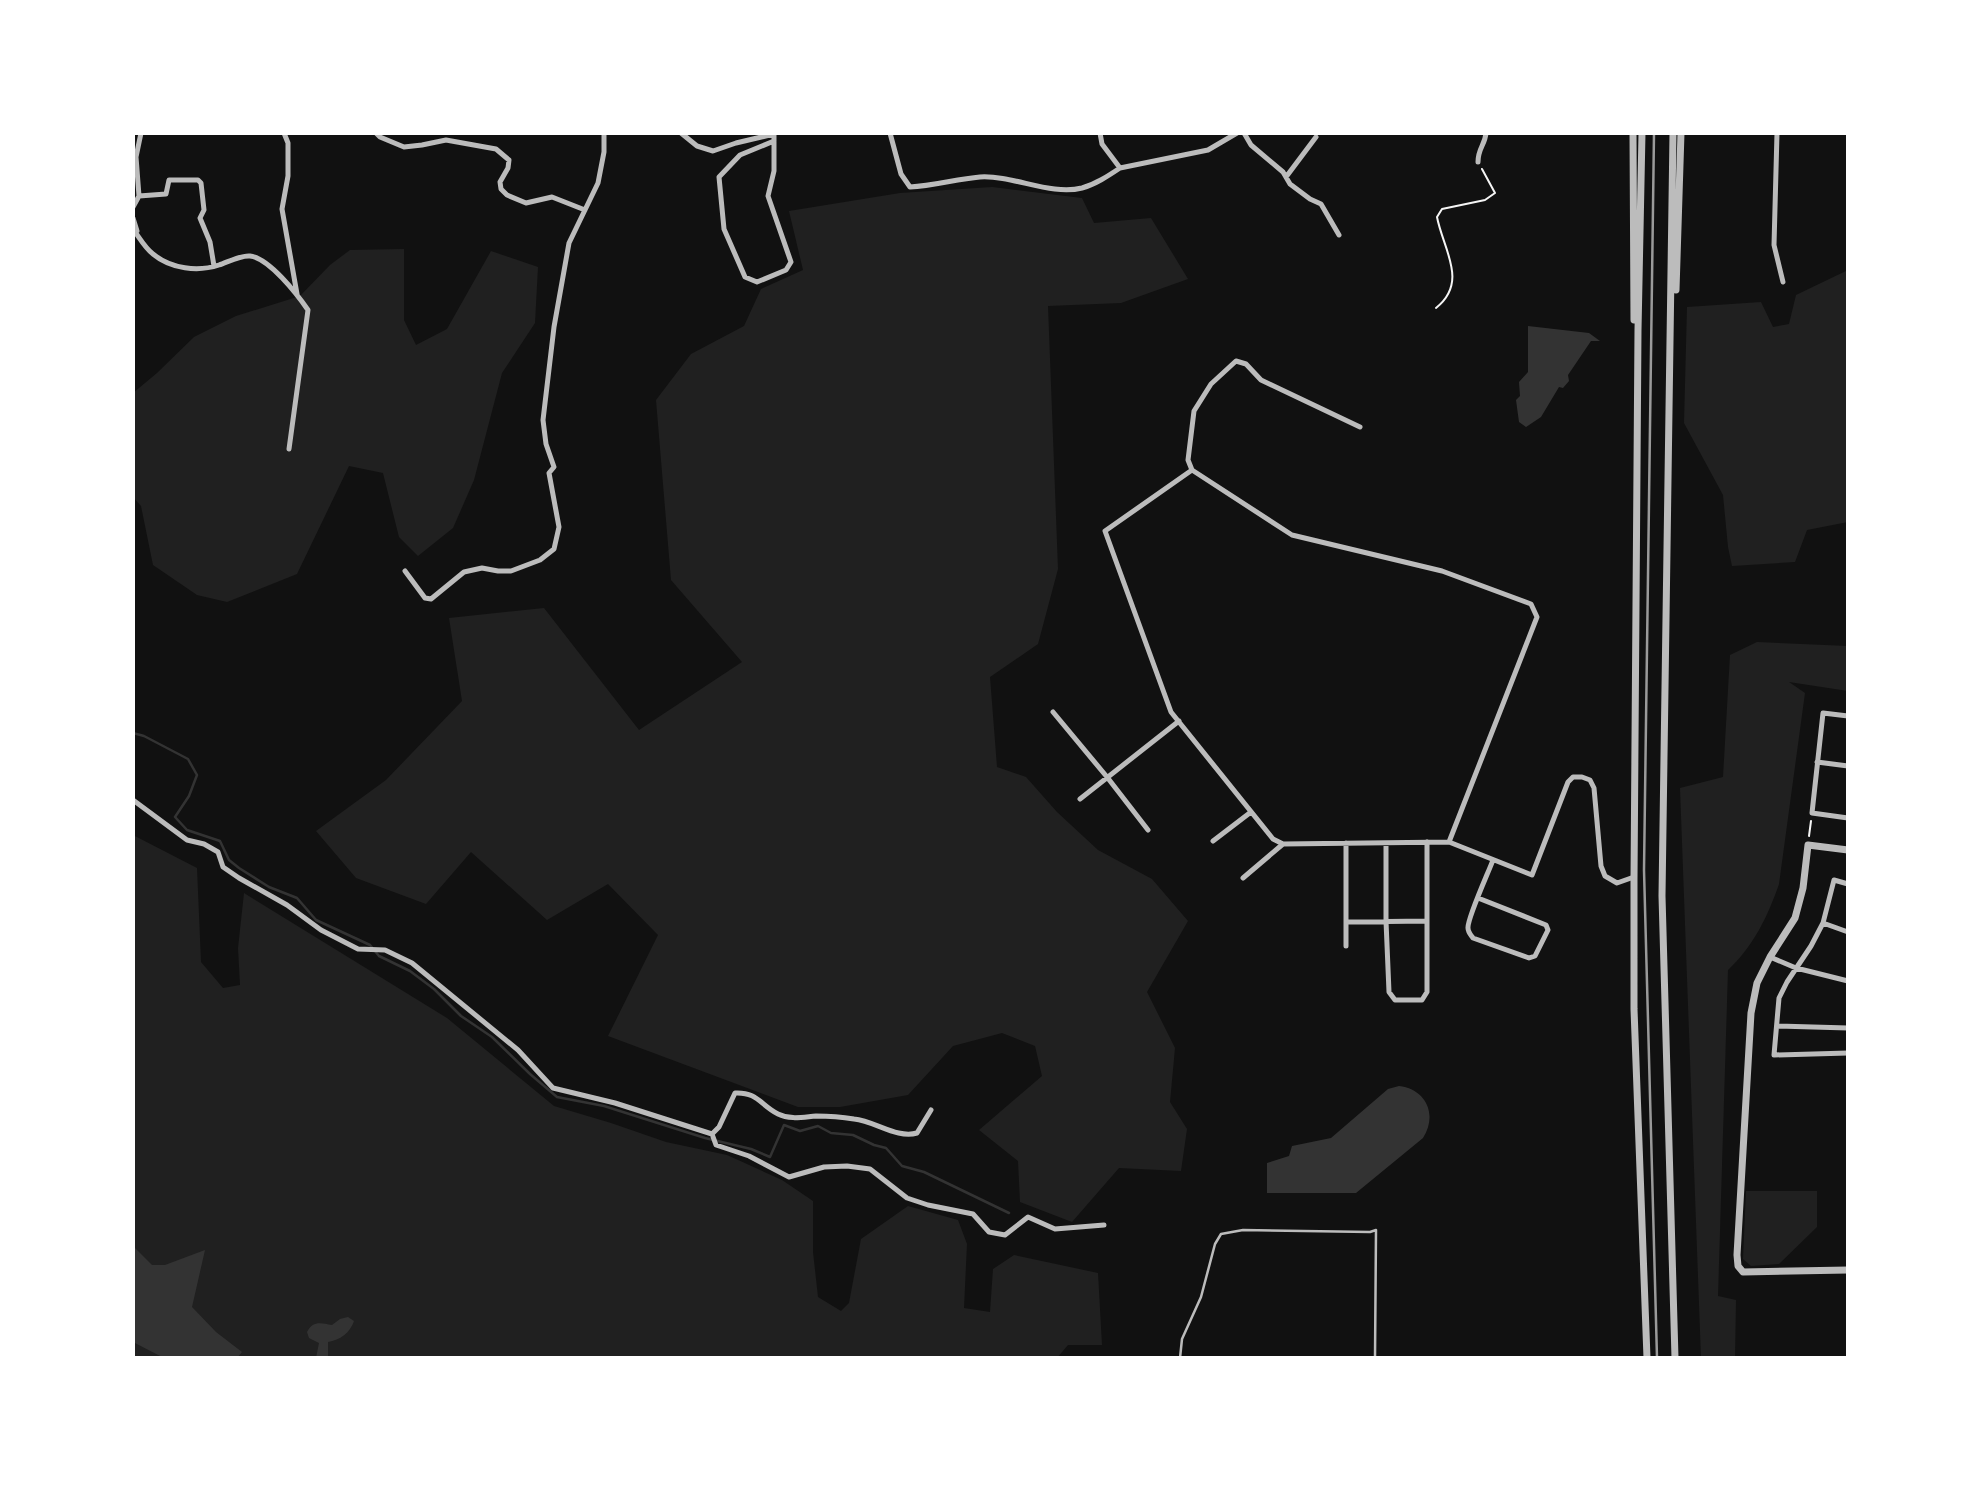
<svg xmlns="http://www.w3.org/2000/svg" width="1981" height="1491" font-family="Poppins,sans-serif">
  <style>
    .green { fill: #202020 }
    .water { fill: #333 }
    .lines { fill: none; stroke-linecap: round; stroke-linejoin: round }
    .stream { stroke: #333; stroke-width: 2.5 }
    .path { stroke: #f5f5f5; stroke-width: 2 }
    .service { stroke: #bcbcbc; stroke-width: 2.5 }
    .minor { stroke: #bcbcbc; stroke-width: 5 }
    .tertiary { stroke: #bcbcbc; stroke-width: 7 }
    .rail { stroke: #9a9a9a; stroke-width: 2.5 }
  </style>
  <rect width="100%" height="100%" fill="#111"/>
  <path class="green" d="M992,187L1082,198L1094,223L1151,218L1188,279L1121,303L1048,306L1058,569L1038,644L990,677L997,767L1026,777L1057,812L1098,850L1152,879L1188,921L1147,992L1175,1048L1170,1102L1187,1129L1181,1171L1119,1168L1072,1222L1020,1202L1018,1161L979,1130L1042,1076L1035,1046L1002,1033L953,1046L908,1095L840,1107H798L608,1036L658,935L608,884L547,920L471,852L426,904L356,878L316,831L386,780L462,701L449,618L544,608L639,730L742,662L671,580L656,400L691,354L744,326L761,289L803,270L789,211L900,193Z
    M404,249V320L416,345L447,329L491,251L538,267L535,323L502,373L474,480L453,528L418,556L399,537L383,473L349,466L297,574L227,602L197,595L153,565L141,506L133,497V393L157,373L194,337L236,316L300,296L330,265L350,250Z
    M1848,270V522L1807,530L1795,562L1732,566L1728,547L1723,495L1684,423L1687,307L1761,302L1773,327L1789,324L1796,295Z
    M1757,642L1848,646V691L1789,682L1805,693L1779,884C1768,916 1753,947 1728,970L1718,1296L1736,1300L1735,1358H1701L1680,788L1723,777L1730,655Z
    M133,835L197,868L201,962L223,988L240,985L238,948L244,893L447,1018L554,1106L611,1123L666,1142L727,1155L782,1180L813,1201V1252L818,1297L841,1311L849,1303L861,1239L908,1206L958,1220L967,1244L964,1308L990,1312L993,1269L1014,1255L1098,1273L1102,1345H1068L1057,1358L1007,1357L1006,1358H133Z
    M1746,1191H1817V1227L1779,1264L1751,1266L1743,1259Z"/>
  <path class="water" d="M1528,326L1589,333L1600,341H1591L1568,375L1569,381L1563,388L1559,387L1541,417L1526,427L1519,422L1516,400L1520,396L1519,382L1528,372Z
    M1399,1086C1426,1089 1438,1115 1423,1138L1356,1193H1267V1163L1289,1156L1292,1146L1331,1138L1388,1089Z
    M133,1242V1246L152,1265H165L205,1250L192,1307L216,1332L242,1352L237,1358H164L133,1342Z
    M348,1317L354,1321C350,1333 340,1340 328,1342V1357L316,1358L319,1343L309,1338L307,1332C313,1320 321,1323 332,1325L340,1319Z"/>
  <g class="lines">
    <path class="stream" d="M133,733L144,736L188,759L197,775L189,796L175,817L187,830L220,841L229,860L239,868L269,887L297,898L316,920L370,945L379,956L410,971L434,989L461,1016L492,1037L530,1074L557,1097L604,1106L705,1138L751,1149L770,1157L784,1125L800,1131L818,1126L831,1133L853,1135L874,1145L886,1148L902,1166L924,1172L1009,1213"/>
    <path class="path" d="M1436,308C1469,282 1443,249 1437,217L1442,209L1485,200L1495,193L1482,169
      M1809,836L1811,821"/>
    <path class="service" d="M1180,1358L1182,1339L1201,1297L1215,1244L1221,1234L1243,1230L1370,1232L1376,1230L1375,1358"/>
    <path class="minor" d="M284,133L288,143V176L282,209L297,294
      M376,133L380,137L404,147L422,145L446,140L496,149L509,160L508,168L500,182L501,189L507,195L526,203L552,197L585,210
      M681,133L697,146L713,151L736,143L774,134
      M890,133L901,174L910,187C934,186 956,179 980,177C1013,175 1051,196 1082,188C1096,184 1108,176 1120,168L1102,144L1100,133
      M1244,133L1251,145L1283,172L1290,184L1310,199L1321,204L1339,235
      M1777,133L1774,245L1783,282
      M774,141L740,155L719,177L724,229L745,277L757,282L786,270L791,262L768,196L774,171V133
      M1478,162C1478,148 1485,145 1486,133
      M1120,168L1208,150L1237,133
      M1286,177L1316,137
      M139,196L166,194L169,180H198L201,183L204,210L200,218L210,242L214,266
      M133,207L139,196L136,157L141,133
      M133,218L137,231
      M133,229C139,237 145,248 153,254C171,269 198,272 219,265C228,262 241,255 250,256C269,258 297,294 308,310L289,449
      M1360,427L1261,380L1246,364L1236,361L1211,384L1194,411L1188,460L1192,470L1292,535L1442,571L1531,604L1537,617L1449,842
      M1192,470L1105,531L1171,712L1273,839L1283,844L1449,842L1532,875L1568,782L1573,777H1582L1590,780L1594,788L1601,866L1605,876L1617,883L1634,877
      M405,571L425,598L431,599L464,572L482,568L498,571H511L540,560L554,549L559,527L549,473L554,467L546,444L543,420L554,327L569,243L598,183L604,152V133
      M1053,712L1107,777L1148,830
      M1848,716L1823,713L1812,813L1848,818
      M1817,762L1848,766
      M1080,799L1179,721
      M133,800L187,840L204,844L218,852L223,867L239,878L287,905L321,930L358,949L385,950L412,963L518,1050L553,1088L615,1103L712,1134L716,1145L749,1156L789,1177L824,1167L847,1166L870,1169L907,1198L928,1205L973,1214L989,1232L1005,1235L1028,1217L1055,1229L1104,1225
      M1213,841L1251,812
      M1346,843V946
      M1386,843V921L1389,992L1395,1000H1422L1427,992V842
      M1243,878L1283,844
      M1848,884L1834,880L1823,923L1811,946L1787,982L1779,998L1774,1055L1848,1053
      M1478,898L1546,925L1548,930L1535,956L1529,958L1473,938C1470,934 1468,932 1468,928C1467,919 1489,871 1493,860
      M1347,922L1427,921
      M1823,923L1848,932
      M1770,957L1796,968L1848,981
      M1777,1026L1848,1028
      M712,1134L719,1127L735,1093C758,1092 760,1105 778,1114C790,1120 803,1117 816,1116C828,1116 842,1117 854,1119C875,1121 897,1139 917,1133L931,1110"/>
    <path class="tertiary" d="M1633,133L1634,320
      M1642,133L1638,330L1634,880V1009L1647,1358
      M1673,133L1662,896L1675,1358
      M1676,290L1681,133
      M1848,850L1808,845L1803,888L1795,918L1770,957L1757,983L1751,1013L1737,1255L1738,1266L1743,1272L1848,1270"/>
    <path class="rail" d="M1654,133L1644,870L1657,1358"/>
  </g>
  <rect width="1981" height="1491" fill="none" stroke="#ffffff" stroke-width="270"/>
</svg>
